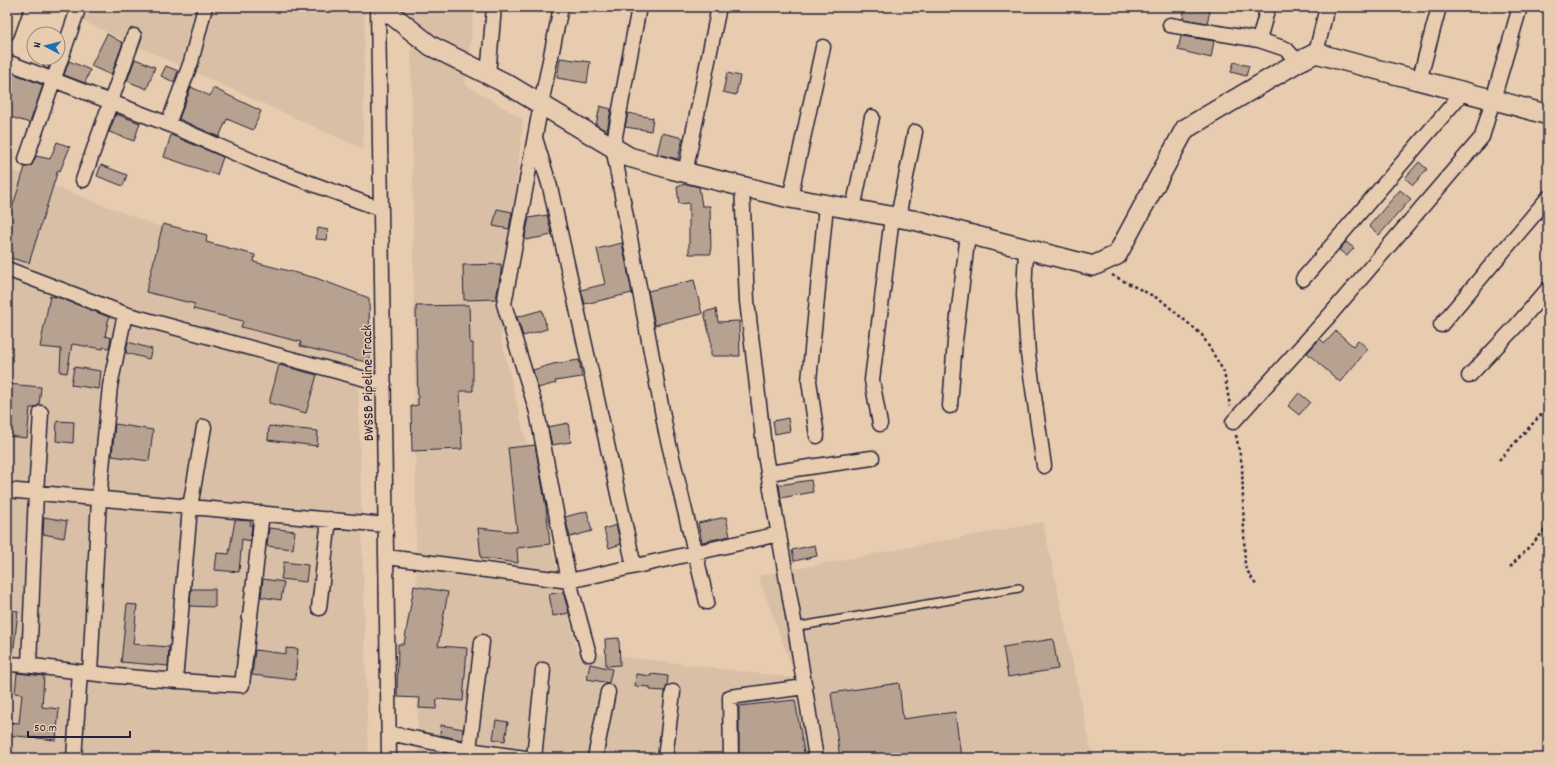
<svg xmlns="http://www.w3.org/2000/svg" width="1555" height="765" font-family="Dekko,sans-serif">
  <style>
    .built { fill: #d9bfa6 }
    .building { fill: #b7a292; stroke: #22223b }
    .lines { fill: none; stroke-linecap: round; stroke-linejoin: round }
    .lane-casing { stroke: #22223b; stroke-width: 10 }
    .street-casing { stroke: #22223b; stroke-width: 17 }
    .secondary-casing { stroke: #22223b; stroke-width: 22 }
    .path { stroke: #22223b; stroke-width: 2.5; stroke-dasharray: 3 3; stroke-linecap: butt }
    .lane { stroke: #e8ccaf; stroke-width: 7 }
    .street { stroke: #e8ccaf; stroke-width: 14 }
    .secondary { stroke: #e8ccaf; stroke-width: 19 }
    .labels { text-anchor: middle; stroke-width: 3; stroke-linejoin: round; paint-order: stroke }
    .street-label { font-size: 15px; fill: #22223b; stroke: #e8ccaf }
  </style>
  <rect width="100%" height="100%" fill="#e8ccaf"/>
  <filter id="ink" filterUnits="userSpaceOnUse"><feTurbulence type="fractalNoise" baseFrequency=".025" numOctaves="2"/><feDisplacementMap in="SourceGraphic" scale="8" xChannelSelector="R" yChannelSelector="G"/><feConvolveMatrix kernelMatrix="1 2 1 2 8 2 1 2 1" color-interpolation-filters="sRGB"/></filter>
  <g filter="url(#ink)">
    <path class="built" d="M52,7H365L363,149Z
      M411,7H474L466,85L523,119L501,338L577,651L796,678L758,576L1043,522L1093,758H418Z
      M7,168L356,302L368,758H7Z"/>
    <path class="building" d="M1185,7H1195L1210,11L1207,23L1184,19L1183,18Z
      M107,34L123,43L111,75L91,66Z
      M1181,36L1214,41L1211,58L1178,50Z
      M46,58L51,60L48,69L43,67Z
      M560,58L590,62L587,83L557,78Z
      M135,59L155,67L147,89L127,81Z
      M69,61L90,70L85,83L64,75Z
      M1234,62L1249,66L1246,76L1231,72Z
      M166,66L178,71L174,82L161,76Z
      M7,71L43,85L30,123L7,116Z
      M727,73L740,76L736,95L723,92Z
      M191,87L210,96L213,88L261,111L253,130L227,119L219,137L179,119Z
      M600,106L611,109L607,131L596,125Z
      M628,113L653,118L651,131L625,127Z
      M116,114L140,123L134,141L109,132Z
      M662,133L683,138L678,159L657,154Z
      M171,135L223,157L217,175L164,157Z
      M57,142L70,147L60,171L58,170L29,263L7,257V225L25,167L32,165L36,156L50,159Z
      M1419,162L1427,169L1413,185L1405,178Z
      M101,165L127,175L123,186L97,176Z
      M687,184L699,187L702,206H710L711,254H689V203L679,204L677,186Z
      M1400,190L1411,199L1379,235L1369,226Z
      M497,209L512,212L509,229L493,226Z
      M547,215L552,235L526,240L525,236L529,218Z
      M163,224L207,235L206,242L255,255L254,262L316,278L369,298L370,363L300,346L301,342L241,327L243,321L193,309L195,304L146,292Z
      M318,228L328,230L327,240L316,239Z
      M1346,242L1354,248L1347,256L1339,250Z
      M622,243L632,293L585,304L581,290L605,284L597,249Z
      M501,264V272L496,299L464,300L463,265Z
      M694,280L702,314L655,325L648,291Z
      M50,296L60,298L109,317L105,336L111,338L109,348L103,347V349L72,344L67,373L60,372L61,349L40,347Z
      M469,305L470,343H473V391H460L462,449L412,451L411,406L418,405L416,306Z
      M716,309L718,322L739,321L740,356H711V341L704,312Z
      M542,310L547,329L523,336L517,317Z
      M1336,331L1353,346L1358,340L1368,349L1340,382L1307,353L1320,339L1325,343Z
      M128,342L152,349L149,359L126,353Z
      M579,360L582,377L555,381L556,383L538,388L533,370L553,364Z
      M279,365L317,375L306,413L269,403Z
      M74,367L101,371L99,389L71,385Z
      M7,384L41,387L39,405L34,408H30L27,438L7,436Z
      M1299,393L1310,402L1299,415L1288,406Z
      M788,418L790,431L775,434L773,421Z
      M57,421L74,422L73,443L56,441Z
      M568,423L571,442L552,445L548,427Z
      M115,424L153,430L149,461L112,456Z
      M269,426L318,431L317,446L268,440Z
      M535,445L546,507L550,544L517,548L518,563L481,558L478,528L517,532L508,448Z
      M811,480L813,492L781,498L779,485Z
      M587,511L592,531L570,537L565,517Z
      M44,517L67,521L64,538L43,534Z
      M726,517L730,536L702,542L698,523Z
      M235,520L251,521L250,525L252,526L250,541L242,539L239,572L215,570L217,553L229,554Z
      M616,525L621,544L609,548L604,529Z
      M269,528L295,531L293,549L267,546Z
      M815,545L817,556L794,561L792,550Z
      M284,562L308,565L306,582L281,579Z
      M263,579L284,582L281,600L261,597Z
      M414,586L448,592L438,646L467,648L463,701L437,699L436,709L419,708L420,698L397,697L398,644H404Z
      M191,589H215V607L190,606Z
      M563,592L569,613L553,616L549,594Z
      M127,604L137,605L133,644L169,647L168,666L121,662Z
      M7,610L18,611L14,647H7Z
      M619,638L620,665L606,666L605,639Z
      M1053,639L1058,669L1008,677L1003,647Z
      M286,648L298,649L295,680L252,675L255,650L286,654Z
      M590,664L612,669L609,683L587,679Z
      M17,673L44,676L42,707L59,709L56,740L7,735V722L19,723L22,694L15,693Z
      M636,674L651,676V674L668,676L667,686L665,691L650,690V687L635,686Z
      M899,683L903,719L955,712L961,757L952,758H840L831,693Z
      M795,700L805,758H739V706Z
      M496,720L508,722L505,741L493,739Z
      M441,725L463,729L462,740L440,735Z"/>
    <g class="lines">
      <g class="lane-casing">
        <path id="lane" d="M795,627L1019,588"/>
      </g>
      <g class="street-casing">
        <path id="street" d="M378,7L389,758
          M561,7L541,104L504,304L537,412L569,581L589,654
          M639,7L613,147L666,432L707,602
          M1170,25L1259,40L1286,49L1298,62
          M7,33L16,7
          M1259,40L1268,7
          M1316,53L1327,7
          M7,62L168,124L264,166L381,209
          M488,75L494,7
          M1419,81L1439,7
          M168,124L191,62L205,7
          M535,138L550,187L634,566
          M26,159L77,12
          M685,173L719,7
          M83,180L134,36
          M742,186L747,301L765,455L795,627L816,758
          M790,198L823,47
          M853,209L872,117
          M898,217L915,132
          M1026,249L1024,295L1028,354L1044,466
          M7,269L125,314L384,384
          M1303,279L1463,92
          M1441,325L1548,198
          M1469,376L1516,326L1548,289
          M950,406L955,341L968,234
          M1233,422L1329,316L1482,137L1520,7
          M880,424L872,380L892,217
          M817,436L809,381L826,205
          M768,473L872,458
          M7,490L386,525
          M387,557L569,581L779,534
          M319,608L329,519
          M7,664C35,665 62,670 89,673C140,679 191,682 242,685L262,513
          M29,665L36,493L41,413
          M90,673L99,499L110,386L125,314
          M175,681L190,507L204,427
          M389,733L469,750L525,758
          M74,758L80,672
          M468,758L482,642
          M534,758L543,670
          M595,758L608,692
          M665,758L673,692
          M731,758L730,697L805,687"/>
      </g>
      <g class="secondary-casing">
        <path id="secondary" d="M382,7L431,46L505,83L629,157L671,169L790,198L918,221L1093,266L1117,255L1185,129L1298,62L1316,53C1393,75 1471,92 1548,115"/>
      </g>
      <path class="path" d="M1112,275L1161,300L1202,335L1224,372L1230,406
        M1236,435L1242,465L1245,567L1256,585
        M1499,460L1548,407
        M1510,567L1548,527"/>
      <use href="#lane" class="lane"/>
      <use href="#street" class="street"/>
      <use href="#secondary" class="secondary"/>
    </g>
  </g>
  <g class="labels">
    <g class="street-label">
      <text transform="translate(367 383) rotate(-91)" y="5">BWSSB Pipeline Track</text>
    </g>
  </g>
  <rect width="1555" height="765" fill="none" stroke="#e8ccaf" stroke-width="24"/>
  <rect x="12" y="12" width="1531" height="741" fill="none" stroke="#22223b" stroke-width="1.5" filter="url(#ink)"/>
  <g transform="translate(46 46) rotate(277)"><circle r="19" fill="#e8ccaf" stroke="#998881"/>
  <path d="M0-3L7 15L0 10L-7 15Z" fill="#1f6fb2"/>
  <text y="-6" font-size="11" font-weight="bold" text-anchor="middle" fill="#22223b">N</text>
  </g>
  <path d="M28 731v6h102v-6" fill="none" stroke="#22223b" stroke-width="2"/>
  <text x="34" y="731" font-size="12" fill="#22223b" stroke="#e8ccaf" stroke-width="3" paint-order="stroke">50 m</text>
</svg>
